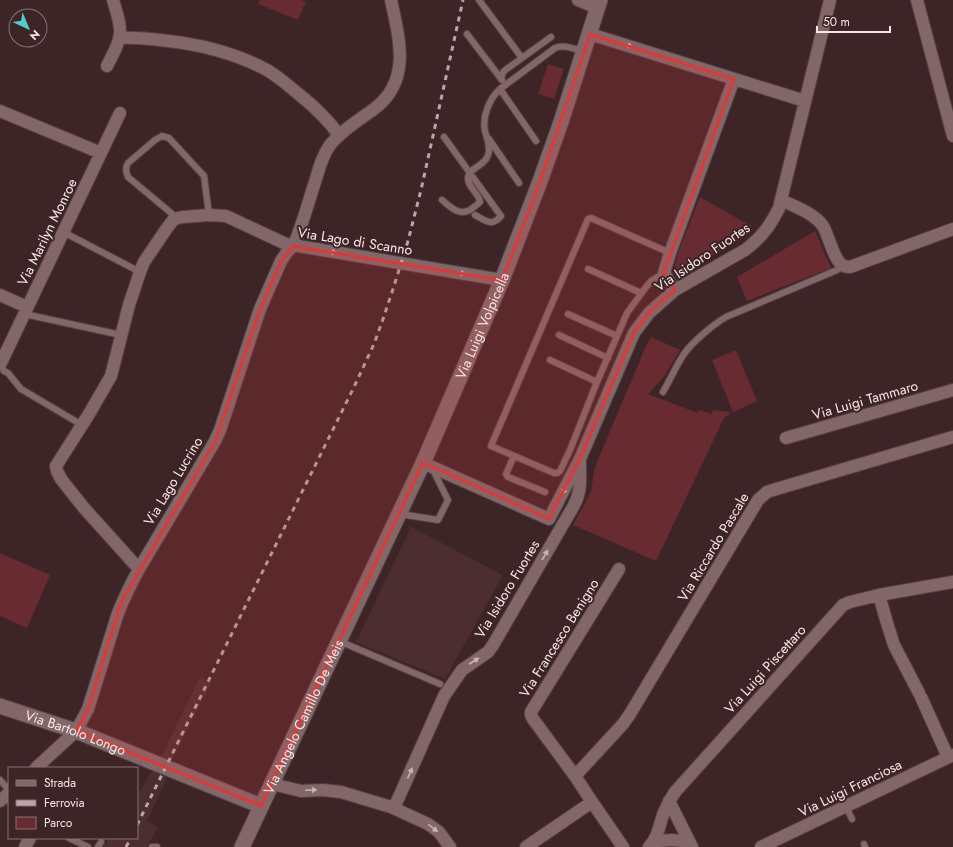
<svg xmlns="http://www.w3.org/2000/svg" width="953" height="847" font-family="Jost,sans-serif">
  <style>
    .built { fill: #4c2d30 }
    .green { fill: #682b32 }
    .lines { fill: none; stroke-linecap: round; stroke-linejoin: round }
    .service-casing { stroke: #564144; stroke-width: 8 }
    .minor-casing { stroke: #564144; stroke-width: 14 }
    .tertiary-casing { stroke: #564144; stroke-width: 17 }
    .service { stroke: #836768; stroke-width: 6 }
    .minor { stroke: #836768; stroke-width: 12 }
    .tertiary { stroke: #836768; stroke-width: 15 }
    .rail { stroke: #baa6a8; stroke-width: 3; stroke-dasharray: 5 5; stroke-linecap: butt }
    .oneway { fill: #c9b4b5 }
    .marked { fill: #d93b3b; fill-opacity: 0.2; stroke: #d93b3b; stroke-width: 3; stroke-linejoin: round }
    .labels { text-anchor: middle; stroke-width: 4; stroke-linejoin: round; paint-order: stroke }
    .street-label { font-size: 14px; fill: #f8e7e8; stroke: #3d2527 }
  </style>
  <rect width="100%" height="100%" fill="#3d2527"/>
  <path class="built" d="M411,527L503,575L445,679L356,642Z
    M200,677L211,683L164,776L166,778V781L147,821L158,827L147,847H104L109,838H137V795L161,757Z"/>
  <path class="green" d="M260,0H301L306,2L298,20L258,4Z
    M548,64L564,69L554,99L538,94Z
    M700,197L751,226L748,232L741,239L677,276L673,274L678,253Z
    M815,231L831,268L747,301L737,277Z
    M651,337L680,350L663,378L648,394L698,413L699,410L712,414L713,410L729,412L730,414L724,418L656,561L573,525L591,492L594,471L597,462L646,346Z
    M736,350L757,401L733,412L712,360Z
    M0,553L50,575L27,628L0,616Z"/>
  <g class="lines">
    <g class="service-casing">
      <path id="service" d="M479,0L522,58
        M467,34L502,80
        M501,79L502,75L504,71L551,37
        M500,89L536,141
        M444,137L501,216C492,227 486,221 475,215
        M489,139L519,183
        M442,200C450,207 459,216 470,210C474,207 477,205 480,202C479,193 467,187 468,177C469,168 485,166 488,155C491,147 487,139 485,131C482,117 489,99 500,89L555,48C564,44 574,49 583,51
        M177,218L128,177C126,171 125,169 128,163L155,140L162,136L169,138L204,176L209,215
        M69,235L140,272
        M588,269L641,293
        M664,273L651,281L646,287L627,313L597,382L570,450L560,471L557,473H554L491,446L588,219L591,218L670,253
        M568,314L617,336
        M29,315L121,335
        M559,335L608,358
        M550,360L597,382
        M4,371L8,373L21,389L82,425
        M663,392C670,380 676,366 684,354C692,342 714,324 726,317L837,270L844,266
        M514,456L506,474L508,477L545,492
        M400,514L438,520L448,500L432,468
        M339,641L440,684
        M0,780L9,790
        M846,807L852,819
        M69,838L88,847
        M864,844L865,847
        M98,847L101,842
        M152,847H157"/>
    </g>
    <g class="minor-casing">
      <path id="minor" d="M578,0L597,8
        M917,0L953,136
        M590,34L805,101
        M119,38C136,37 152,39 168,41C204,45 235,53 267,70C279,77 290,87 301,96C316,108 328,120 339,135
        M107,66C112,56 119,45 120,34C121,23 116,11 113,0
        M0,111L101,153
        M781,200C794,206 815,214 823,226C829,236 834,262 844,266C847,267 848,267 850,267L953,229
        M675,290L664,273L670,253L734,79
        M0,295L27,307
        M0,365L120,113
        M786,438L953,390
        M423,463L549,519L580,459L634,333L649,313L675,290L745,250C762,237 770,226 779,208L830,0
        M139,569L84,508L61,479L57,471L56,466L89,414L111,376L129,305L140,272L144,262L167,228L174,219L183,217L209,215L226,216L286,244L502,280
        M879,595L887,623L894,645L919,693
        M921,697L948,757
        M36,768L76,731L88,709L117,616C123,599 131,584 139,569L215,441L220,430L260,309L281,261L287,252L293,246L297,237C304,219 309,200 315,182C319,169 322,156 330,145C342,130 359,120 374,109C412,81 399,38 391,0
        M575,776L623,724L630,714L758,500L767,492L773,490L953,437
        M272,784L301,791L323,790L341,792L391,807L428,824L439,832L450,847
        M0,801L9,793
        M669,801L692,847
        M592,802L575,776L533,719L531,715V712L619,569
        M394,808L444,696L462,670L488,652L493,645L573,507C582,491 580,480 580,462
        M654,842C667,840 679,838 691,845
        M25,847L30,838
        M526,847L592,802L623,847
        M649,847C659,836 659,825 664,812C667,805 671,798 675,792L843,605L850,602L879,595L953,582
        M761,847L953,755"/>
    </g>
    <g class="tertiary-casing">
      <g id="tertiary">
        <path id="s1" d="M0,706L76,731L261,806"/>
        <path id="s2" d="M242,847L423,463L502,280L539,184L561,122L600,0"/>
      </g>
    </g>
    <use href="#service" class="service"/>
    <use href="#minor" class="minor"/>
    <use href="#tertiary" class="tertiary"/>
    <path class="rail" d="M137,825L354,387L374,344L382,322L394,286L408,241L421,190L463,0
      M126,847L131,838"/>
  </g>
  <defs><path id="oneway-solid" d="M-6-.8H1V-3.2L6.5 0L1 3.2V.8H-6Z"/></defs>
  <g class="oneway">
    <use href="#oneway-solid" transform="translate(627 45) rotate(17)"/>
    <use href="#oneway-solid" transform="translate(331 252) rotate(9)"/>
    <use href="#oneway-solid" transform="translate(460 273) rotate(9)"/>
    <use href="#oneway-solid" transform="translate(565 489) rotate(117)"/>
    <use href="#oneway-solid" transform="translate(545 555) rotate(-60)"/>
    <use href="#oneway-solid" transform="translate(474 661) rotate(-33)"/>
    <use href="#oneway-solid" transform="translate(410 773) rotate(-66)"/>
    <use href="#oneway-solid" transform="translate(311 790) rotate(-2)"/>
    <use href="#oneway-solid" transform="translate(433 828) rotate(38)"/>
  </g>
  <path class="marked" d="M590,34L734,79L664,273L675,290L649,313L634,333L580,459L549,519L423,463L261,806L76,731L88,709L121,602L215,441L260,309L281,261L293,246L502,280L539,184Z"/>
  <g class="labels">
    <g class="street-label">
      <text transform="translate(47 232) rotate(-64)" y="5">Via Marilyn Monroe</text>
      <text transform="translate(355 241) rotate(9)" y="5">Via Lago di Scanno</text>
      <text transform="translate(702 257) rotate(-34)" y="5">Via Isidoro Fuortes</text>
      <text dy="5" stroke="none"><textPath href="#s2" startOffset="574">Via Luigi Volpicella</textPath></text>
      <text transform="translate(865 400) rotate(-16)" y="5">Via Luigi Tammaro</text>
      <text transform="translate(173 481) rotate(-59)" y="5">Via Lago Lucrino</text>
      <text transform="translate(713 547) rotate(-59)" y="5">Via Riccardo Pascale</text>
      <text transform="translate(507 589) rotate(-59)" y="5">Via Isidoro Fuortes</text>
      <text transform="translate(559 638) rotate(-58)" y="5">Via Francesco Benigno</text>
      <text transform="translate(765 669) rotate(-48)" y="5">Via Luigi Piscettaro</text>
      <text dy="5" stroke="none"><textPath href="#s2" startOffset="144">Via Angelo Camillo De Meis</textPath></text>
      <text dy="5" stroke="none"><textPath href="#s1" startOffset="80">Via Bartolo Longo</textPath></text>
      <text transform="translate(850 788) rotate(-26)" y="5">Via Luigi Franciosa</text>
    </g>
  </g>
  <rect x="8" y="767" width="130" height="72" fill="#3d2527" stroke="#887374"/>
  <rect x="16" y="780" width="20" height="6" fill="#836768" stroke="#887374"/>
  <text x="44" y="787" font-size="12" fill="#f8e7e8">Strada</text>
  <rect x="16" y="800" width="20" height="6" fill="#baa6a8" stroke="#887374"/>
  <text x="44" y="807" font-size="12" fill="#f8e7e8">Ferrovia</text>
  <rect x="16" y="817" width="20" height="12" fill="#682b32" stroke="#887374"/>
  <text x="44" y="827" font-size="12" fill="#f8e7e8">Parco</text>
  <g transform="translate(28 28) rotate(136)"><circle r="19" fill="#3d2527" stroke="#887374"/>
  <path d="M0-3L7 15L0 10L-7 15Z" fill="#52cdcd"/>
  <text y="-6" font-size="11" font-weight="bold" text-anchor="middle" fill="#f8e7e8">N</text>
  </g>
  <path d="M817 26v6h73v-6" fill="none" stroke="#f8e7e8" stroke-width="2"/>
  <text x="823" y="26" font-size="12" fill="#f8e7e8" stroke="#3d2527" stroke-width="3" paint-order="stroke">50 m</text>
</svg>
